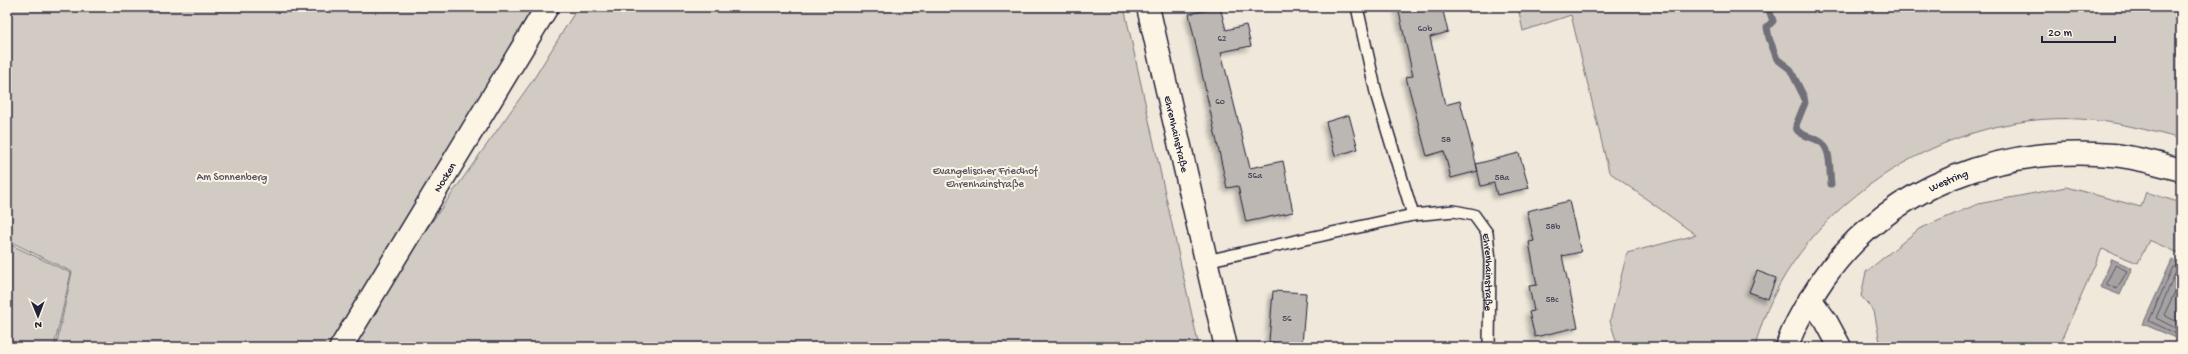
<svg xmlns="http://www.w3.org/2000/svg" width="2188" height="354" font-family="'Gochi Hand',sans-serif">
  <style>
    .green { fill: #d1cbc3; stroke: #7a767f }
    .water { fill: #a6a2a2; stroke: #716f79 }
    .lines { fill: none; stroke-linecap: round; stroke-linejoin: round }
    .shore { stroke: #575564; stroke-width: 1 }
    .stream { stroke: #716f79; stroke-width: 7 }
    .building { fill: #bcb7b3; stroke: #22223b; filter: url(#shadow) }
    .service-casing { stroke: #22223b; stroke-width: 14 }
    .minor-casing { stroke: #22223b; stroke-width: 25 }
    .primary-casing { stroke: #22223b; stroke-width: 25 }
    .service { stroke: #fcf5e5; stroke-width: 11 }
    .minor { stroke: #fcf5e5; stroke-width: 22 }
    .primary { stroke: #fcf5e5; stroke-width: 22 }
    .labels { text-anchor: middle; stroke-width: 4; stroke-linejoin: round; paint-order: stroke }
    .number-label { font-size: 9px; fill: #484759 }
    .street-label { font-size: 11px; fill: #22223b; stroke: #fcf5e5 }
    .park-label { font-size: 11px; fill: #575564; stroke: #fcf5e5 }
  </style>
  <defs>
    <filter id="shadow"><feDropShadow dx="-3.5" dy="3.5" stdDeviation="2" flood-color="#0004"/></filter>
  </defs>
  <rect width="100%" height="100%" fill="#efe8db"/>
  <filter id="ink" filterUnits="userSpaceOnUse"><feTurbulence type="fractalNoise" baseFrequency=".025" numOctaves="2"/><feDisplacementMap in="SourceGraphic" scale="8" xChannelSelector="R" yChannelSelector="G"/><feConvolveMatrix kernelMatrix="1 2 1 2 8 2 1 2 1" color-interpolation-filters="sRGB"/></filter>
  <g filter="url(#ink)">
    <path class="green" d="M7,7H539L333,347H56L72,272L7,240Z
      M578,7H1124L1199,347H351L416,244L533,80Z
      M1518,7H2181V139C2148,130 2114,121 2080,119C1943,111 1788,210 1755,347H1618L1610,321L1627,253L1696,235L1609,172L1571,15L1523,31Z
      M2066,187L2141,207L2146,192L2181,203V254L2149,240L2138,263L2102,249L2058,347H1877L1880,342L1874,311L1861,296L1866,272L1919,229L1978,204Z
      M7,243L71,273L54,347H7Z"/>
    <path class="water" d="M2112,259L2132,268L2120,295L2100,287Z
      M2172,260L2181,265V340L2143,324Z"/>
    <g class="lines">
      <path class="shore" d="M2116,265L2127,271L2117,289L2106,284Z
        M2181,268L2173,267L2149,321L2181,336
        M2181,273L2175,274L2156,318L2181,331
        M2181,279L2164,315L2181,324"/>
      <path class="stream" d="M1768,7L1773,21L1767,27L1769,38L1777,59L1790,69L1804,97L1805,103L1796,125L1797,130C1803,137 1811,136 1819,141C1832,147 1829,171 1831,184"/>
    </g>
    <path class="building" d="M1220,7L1226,30L1246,25L1251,46L1221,52L1250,168L1283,161L1293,212L1246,222L1238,186L1227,188L1189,14Z
      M1398,7H1442L1448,32L1430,37L1445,105L1460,101L1478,171L1451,178L1444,151L1427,156L1406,77L1413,76Z
      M1349,115L1358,149L1335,156L1326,122Z
      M1519,153L1529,188L1497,195L1494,183L1481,186L1476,164Z
      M1569,201L1581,252L1562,256L1578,327L1535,337L1529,312L1534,311L1529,286L1537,285L1529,242L1534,241L1527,211Z
      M1757,271L1776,278L1768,299L1749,292Z
      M1273,291L1306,293L1302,345L1269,342Z"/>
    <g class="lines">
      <g class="service-casing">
        <g id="service">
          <path d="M1357,7L1377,97L1413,215"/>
          <path id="s1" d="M1206,261L1413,215L1454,211L1474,215L1487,233L1490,260L1489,347"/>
        </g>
      </g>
      <g class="minor-casing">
        <g id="minor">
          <path id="s2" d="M1148,7L1226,347"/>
          <path d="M1810,299L1826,321L1840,347"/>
          <path id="s3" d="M341,347L547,7"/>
        </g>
      </g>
      <g class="primary-casing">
        <g id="primary">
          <path id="s4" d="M1787,347C1794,323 1810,299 1824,278C1890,185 2002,145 2113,155C2136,157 2159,164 2181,170"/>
        </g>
      </g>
      <use href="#service" class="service"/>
      <use href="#minor" class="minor"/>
      <use href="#primary" class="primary"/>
    </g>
  </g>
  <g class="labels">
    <g class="number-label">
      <text x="1425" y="31">60b</text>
      <text x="1222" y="41">62</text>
      <text x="1220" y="104">60</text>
      <text x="1446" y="142">58</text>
      <text x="1255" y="178">56a</text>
      <text x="1502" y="180">58a</text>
      <text x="1553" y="229">58b</text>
      <text x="1552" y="302">58c</text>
      <text x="1287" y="321">56</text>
    </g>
    <g class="street-label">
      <text dy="4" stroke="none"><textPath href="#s2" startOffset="130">Ehrenhainstraße</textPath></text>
      <text dy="4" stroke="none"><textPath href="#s3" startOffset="199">Nocken</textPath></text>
      <text dy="4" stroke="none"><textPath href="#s4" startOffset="239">Westring</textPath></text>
      <text dy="4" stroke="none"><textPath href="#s1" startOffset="335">Ehrenhainstraße</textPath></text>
    </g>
    <g class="park-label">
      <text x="985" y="174">Evangelischer Friedhof<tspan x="985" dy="13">Ehrenhainstraße</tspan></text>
      <text x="232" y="180">Am Sonnenberg</text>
    </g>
  </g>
  <rect width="2188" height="354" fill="none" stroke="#fcf5e5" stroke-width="24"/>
  <rect x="12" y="12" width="2164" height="330" fill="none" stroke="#22223b" stroke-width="1.5" filter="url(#ink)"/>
  <g transform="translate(38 316) rotate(179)" stroke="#fcf5e5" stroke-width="3" paint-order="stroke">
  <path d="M0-3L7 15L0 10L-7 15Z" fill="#22223b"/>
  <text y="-6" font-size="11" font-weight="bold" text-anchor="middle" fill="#22223b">N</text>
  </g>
  <path d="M2042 36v6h73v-6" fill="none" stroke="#22223b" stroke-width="2"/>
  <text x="2048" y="36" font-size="12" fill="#22223b" stroke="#fcf5e5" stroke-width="3" paint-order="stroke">20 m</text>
</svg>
